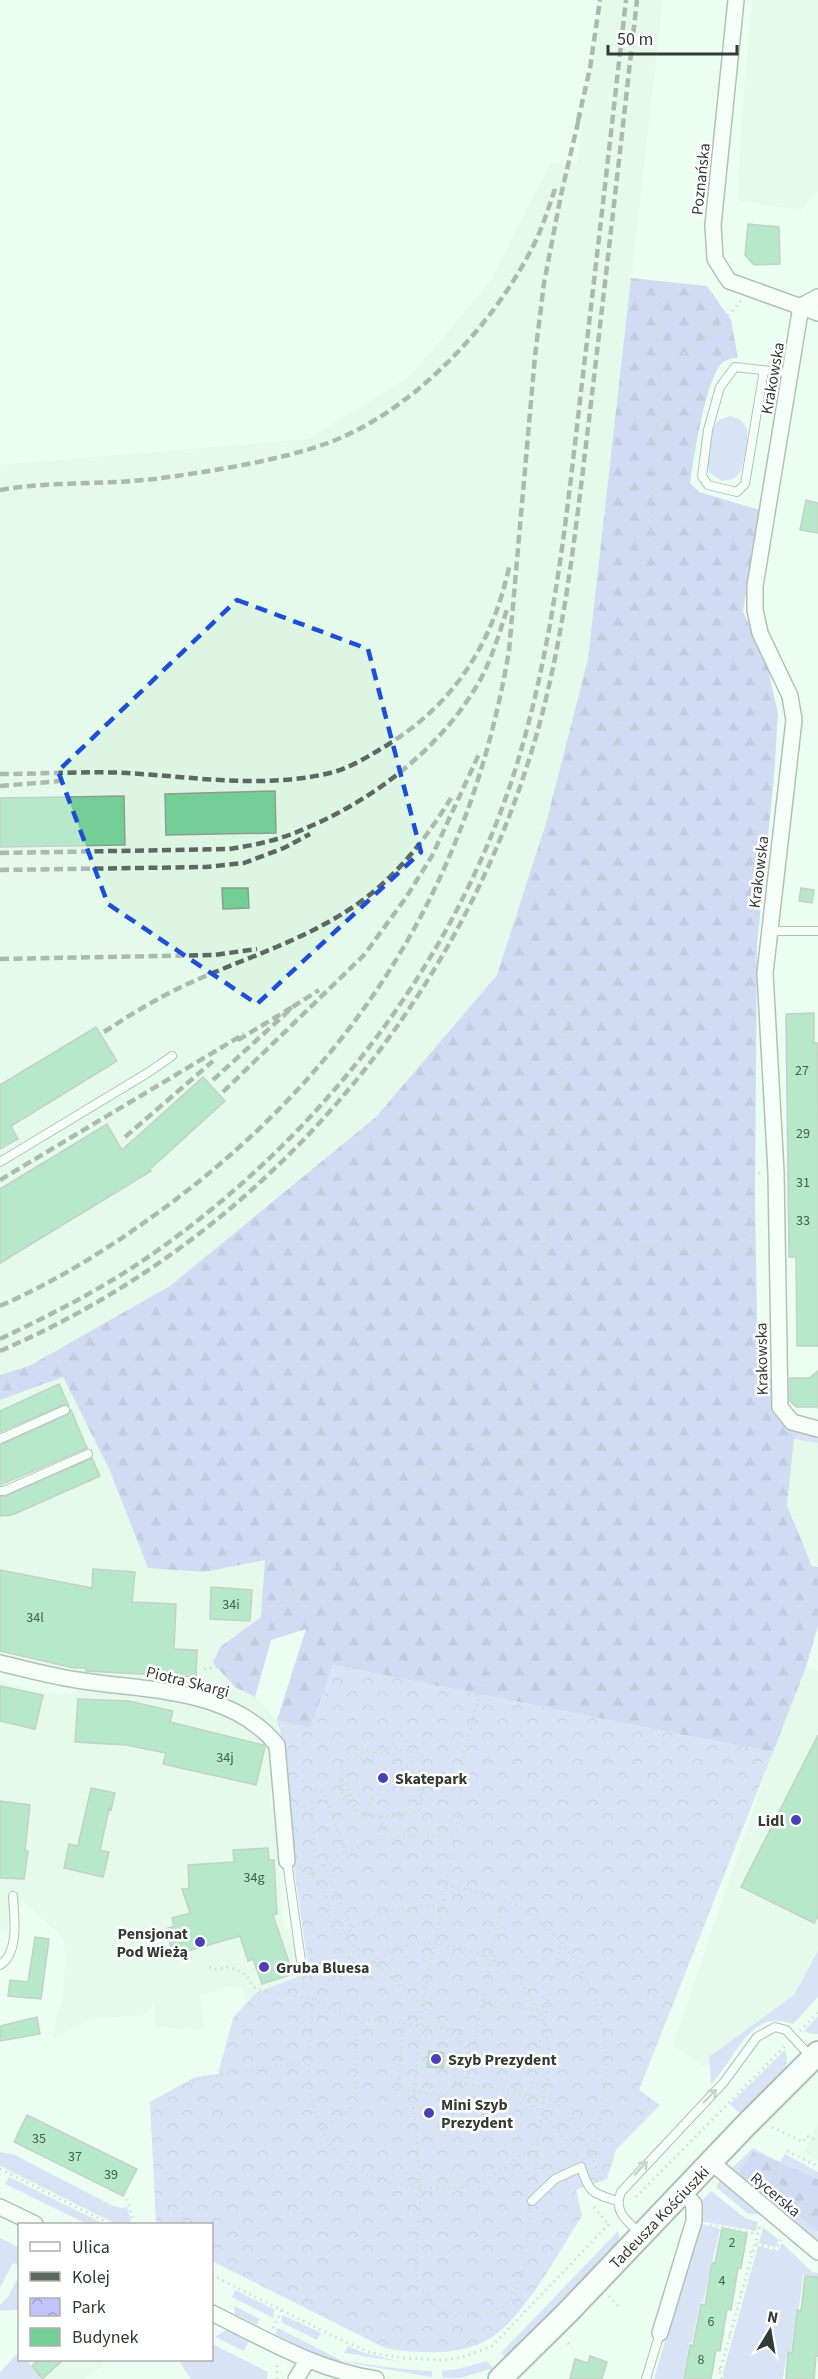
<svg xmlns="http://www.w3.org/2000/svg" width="818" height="2379" font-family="'Source Sans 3',sans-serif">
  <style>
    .built { fill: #ddf5e3 }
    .green { fill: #c0c4fb }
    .forest { fill: url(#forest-firs) }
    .park { fill: url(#park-crowns) }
    .building { fill: #74cf97; stroke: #8c9d91; stroke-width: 1.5 }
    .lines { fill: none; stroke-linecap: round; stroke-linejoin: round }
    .lane-casing { stroke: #68786d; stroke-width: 10 }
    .street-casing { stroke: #68786d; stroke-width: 18 }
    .secondary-casing { stroke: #68786d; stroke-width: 26 }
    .path { stroke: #aab8af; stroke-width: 3; stroke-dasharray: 1.5 4.5; stroke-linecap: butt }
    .lane { stroke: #fff; stroke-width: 8 }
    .street { stroke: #fff; stroke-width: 15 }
    .secondary { stroke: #fff; stroke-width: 22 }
    .rail { stroke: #5e6761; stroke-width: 4.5; stroke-dasharray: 9 4.5; stroke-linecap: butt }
    .oneway { stroke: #9a9d9a }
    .marked { fill: none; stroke: #1d4ed8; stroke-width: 4.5; stroke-dasharray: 12 8; stroke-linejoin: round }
    .poi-dot { fill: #4c3fb6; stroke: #fff; stroke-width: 2 }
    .labels { text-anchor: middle; stroke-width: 5; stroke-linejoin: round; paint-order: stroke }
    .number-label { font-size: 14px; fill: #44604e }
    .street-label { font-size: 16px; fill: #343b36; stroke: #fff }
    .poi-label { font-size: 16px; font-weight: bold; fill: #343b36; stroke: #fff; text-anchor: start }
  </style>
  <defs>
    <pattern id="forest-firs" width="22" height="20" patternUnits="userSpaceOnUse" patternTransform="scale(1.5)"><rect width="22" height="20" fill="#afb3f6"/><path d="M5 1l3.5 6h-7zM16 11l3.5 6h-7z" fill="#8f93c8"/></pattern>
    <pattern id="park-crowns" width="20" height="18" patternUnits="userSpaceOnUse" patternTransform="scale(1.5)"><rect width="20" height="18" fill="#c0c4fb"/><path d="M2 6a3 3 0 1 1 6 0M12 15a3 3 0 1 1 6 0" fill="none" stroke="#9da0cc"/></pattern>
  </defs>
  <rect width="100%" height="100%" fill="#ecfef2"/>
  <path class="built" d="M600,0H663L588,659L546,823L497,975L376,1117L170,1286L29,1366L0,1375V465L308,439L410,376L491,280L550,163H577Z
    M752,0H818V191L801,210L738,201L740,139Z
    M63,1377L110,1471L148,1568L204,1572L265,1560L261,1617L220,1647L235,1687L255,1697L277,1720L286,1747L270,1752L272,1784L269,1791V1804L274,1811L275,1834L277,1835L283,1922L305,1966L312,1968L250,2024L243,1986L225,1988L200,1995L205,2030L155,2027L154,2002L146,2015L91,2019L53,2038L57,2012L62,2002L66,1955L63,1938L21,1899L17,1925L9,1924L7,1932H0V1681L49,1693L75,1694L78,1674L0,1656V1400Z
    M794,1439L818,1443V1567L813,1566L787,1505Z
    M806,1667L818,1671V1981L740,2037L704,2067L673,2045L773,1752Z
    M818,2123V2160L803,2153Z
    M33,2360H104L101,2367L84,2379H40L29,2363Z"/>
  <path class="green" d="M729,416C752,420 748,437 745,454C743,462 743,471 736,477C732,480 727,480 722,481L709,472C706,462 710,432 716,423C720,419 724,418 729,416Z
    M798,1433L818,1436V1443L794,1439Z
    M818,1951V1997L793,2024C748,2008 737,2058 711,2084L709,2057L794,1995Z
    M818,2016V2034H811L804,2031Z
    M785,2050L787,2059L786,2066L740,2114L730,2104Z
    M753,2148L780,2162L785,2154L818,2172V2179L754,2151L741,2177L774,2202L793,2212L817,2230L818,2245L732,2171V2168Z
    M0,2152L15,2155L111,2205L121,2208L127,2207L132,2224H116L0,2166Z
    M9,2177L104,2224H87L5,2184Z
    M720,2181H723L761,2215L747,2213L716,2187Z
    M711,2191L745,2218L758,2222L756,2231L700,2221L703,2199Z
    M699,2223L720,2229L703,2302H700L692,2343H689L683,2379H654Z
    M763,2227L779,2240L775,2247L759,2243Z
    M618,2231L620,2241L506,2358L501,2353Z
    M0,2238L20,2248L19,2266L13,2263L0,2288Z
    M782,2243L812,2272L818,2273V2276L803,2275L799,2309H796L791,2351H787L783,2379H724L723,2373L758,2246L778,2251Z
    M19,2276V2310L0,2311V2305L8,2297Z
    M235,2290L274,2309L273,2318L232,2297Z
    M234,2306L260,2319L257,2325L235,2314Z
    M283,2315L321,2333L317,2340L281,2322Z
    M278,2328L342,2361L401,2369L432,2371V2377L338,2361L310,2352L275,2334Z
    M226,2330L249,2342L244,2351L215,2337Z
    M212,2344L268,2372L267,2379H191L178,2360H212Z
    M348,2346L364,2353L402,2362L344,2353Z
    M19,2352L20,2360H33L29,2363L40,2379H0V2372Z
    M487,2361L493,2368L460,2378H443L442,2371L458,2369Z"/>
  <path class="forest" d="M631,278L707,286L731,320L738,358C732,358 726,359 721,364C705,383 694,456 690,483L699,492L760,510L743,611L767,665L778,713L774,777L757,945L755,1198L758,1378H771C772,1402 771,1423 798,1433L794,1439L787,1505L812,1566L818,1567V1626L806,1667L773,1752L667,1732L333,1665L310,1729L277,1720L306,1629L271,1640L255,1697L235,1687L213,1663L220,1647L261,1617L265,1560L204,1572L148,1568L110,1471L63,1377L0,1400V1375L29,1366L170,1286L376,1117L497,975L546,823L588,659Z
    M754,2151L818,2179V2232L801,2218L774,2202L741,2177L740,2169Z"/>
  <path class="park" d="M333,1665L667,1732L773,1752L639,2090L660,2105L616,2150L607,2179L576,2190L582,2216C560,2250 520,2326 483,2342C464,2351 444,2353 424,2352C410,2352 396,2351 383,2347L212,2261V2224H156L150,2102L195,2077L218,2074L233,2018L256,1993L297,1977L295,1973L308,1966L293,1861L287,1755L277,1720L310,1728Z"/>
  <path class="building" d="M748,224L779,227L780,264L754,265L745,255Z
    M806,500L818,503V533L800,530Z
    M275,791L276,833L166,835L165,794Z
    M124,796L125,845L0,847V798Z
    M222,888H248L249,908L223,909Z
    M801,888L814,890L812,903L799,901Z
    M814,1013V1043H817L818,1125V1346H797L796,1257H789L786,1014Z
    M96,1027L117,1061L11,1126L18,1139L0,1149V1085Z
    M203,1077L225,1101L149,1170L151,1171L0,1263V1189L107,1124L122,1150Z
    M818,1371V1407H796L790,1401V1378H809Z
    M59,1384L69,1406L63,1405L0,1432V1411Z
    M71,1410L87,1448L0,1485V1445L67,1415Z
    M92,1458L100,1476L12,1515L0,1516V1497L6,1496Z
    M93,1569L135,1572L132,1602L176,1604L174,1649L197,1650L196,1677L86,1671L85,1668H74L0,1651V1570L92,1588Z
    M211,1587L252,1590L250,1621L210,1619Z
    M0,1686L43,1695L35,1729L0,1721Z
    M78,1699L129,1701L173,1711L170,1722L263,1745L265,1747L256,1785L163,1764L166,1753L126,1745L75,1742Z
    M818,1735V1916L814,1923L741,1887Z
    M91,1788L115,1793L111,1810L109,1809L100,1850L109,1852L103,1877L64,1868L69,1844L78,1846Z
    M0,1801L30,1805L25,1850L28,1851L24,1879L0,1878Z
    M268,1848L269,1860H274L277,1914L273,1915L293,1974L262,1984L253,1959L248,1961L240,1936L173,1955L166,1929L174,1926L172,1918L190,1913L182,1889H189L188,1865L234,1862L233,1850Z
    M35,1937L49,1939L41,1999L8,1996L10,1980L28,1982Z
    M37,2017L40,2034L0,2041V2026Z
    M429,2051L444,2053L443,2068L427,2067Z
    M27,2115L137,2169L123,2196L14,2142Z
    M722,2228L747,2233L741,2268H738L731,2310L727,2309L720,2351L716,2350L711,2379H684L690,2345L693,2346L701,2304L705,2305L712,2263H715Z
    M805,2276L818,2277V2356H816L814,2379H786L788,2352L792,2353L797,2310L801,2311Z
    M590,2356L607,2362L602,2379H570L575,2359L588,2363Z
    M38,2360H63L42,2379L32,2366Z"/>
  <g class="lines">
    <g class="lane-casing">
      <path id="lane" d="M764,370L745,484L737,492L708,485L702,476L708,430L720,387L735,367L790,373
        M769,931H818
        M0,1162L149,1072L172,1056
        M0,1439L65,1410
        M0,1491H4L88,1454
        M287,1861L301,1961
        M0,1965C20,1952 14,1916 13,1896
        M532,2201L555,2179L581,2167C589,2193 592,2193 617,2201
        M641,2234C627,2221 613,2212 621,2192L724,2082L757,2037L775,2027L786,2030L811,2057
        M646,2379L660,2333"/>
    </g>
    <g class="street-casing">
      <path id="street" d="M736,0L713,225L715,259L729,281L818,313
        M801,306L755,586V610L760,633L790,696L794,720L765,973L776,1172L780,1407L792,1422L818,1429
        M801,306L818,297
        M0,1663C25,1669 51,1676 77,1680C144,1691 230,1687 277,1745L287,1861
        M711,2162L818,2252
        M0,2207L35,2224
        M212,2313C265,2339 316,2370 376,2379
        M660,2333L694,2221V2204L683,2192
        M296,2379L307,2361"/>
    </g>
    <g class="secondary-casing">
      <path id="secondary" d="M500,2379L568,2312L745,2126L818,2053"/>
    </g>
    <path class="path" d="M660,290L657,360L661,382
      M741,301L706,340L692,346L681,356L661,382L651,477L652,507L645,592L627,667L619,745L594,823L583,875L561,1073L554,1168L560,1206L570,1230L596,1243L744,1253L749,1251L751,1247V1181L752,1175L760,1173
      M658,340L681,356
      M539,1341L540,1298L556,1187
      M818,1407V1409
      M204,1669L216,1667L234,1650L281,1617L284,1596L395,1533L398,1486L502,1429L529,1416
      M385,1752L391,1747H397L401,1751
      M357,1757L363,1752L371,1751L376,1753
      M342,1779L346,1782L351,1796L349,1800
      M341,1781L339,1784L344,1799L349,1803
      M421,1796C417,1787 417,1778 422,1770
      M362,1814L385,1782L410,1764L420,1754
      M381,1817L399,1812L407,1813C397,1818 391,1818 380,1817C357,1816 351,1809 344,1787C341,1778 339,1770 344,1760L374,1757L376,1753C383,1752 390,1754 396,1753C406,1751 416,1748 423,1758L424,1790L419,1810L407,1813
      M381,1817L385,1838
      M324,1864L351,1927
      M299,1867C321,1877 332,1900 329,1924L417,2000L472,2054L542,2113L573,2148L578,2156
      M313,1874L324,1864L346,1852
      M312,1875L315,1859L312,1802L313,1795L316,1791L324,1793L346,1852C386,1835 414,1833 456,1838
      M446,1885C472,1890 498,1895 521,1908C571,1939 603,1995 606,2053C608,2088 599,2124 593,2158
      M347,1937L351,1927C380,1913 410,1904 442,1907
      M358,1948C346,1962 322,1984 315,2001C310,2016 311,2036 309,2051C305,2102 321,2156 372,2177C383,2182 396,2184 408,2186C433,2190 461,2190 484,2180C506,2170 522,2154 539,2139
      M492,1953L503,1900
      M485,1957L486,1954L492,1953L496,1959L495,1961
      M374,1962C395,1943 425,1940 451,1946C467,1949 484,1955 498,1964C523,1979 545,2015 548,2043C550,2062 546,2080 544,2098C540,2126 537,2153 535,2180
      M209,1967L216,1969L228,1967L236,1969L246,1975L254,1987L262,1991L312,1999L332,2010L362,2019L460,2030L454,2082
      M483,2000L545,2013
      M404,2023L397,2090L453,2096L454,2082L550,2099C580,2117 589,2151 602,2181
      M800,2031L818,2012
      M444,2061L458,2062
      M187,2084L197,2079L281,2065L309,2063
      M466,2084L491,1960
      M529,2095L561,1942
      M772,2127L803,2142L807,2136L818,2141
      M321,2130L358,2103C354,2071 352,2050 362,2019
      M787,2151L818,2166
      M778,2161C772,2192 795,2205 818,2221
      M0,2169L110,2224
      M769,2189L776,2171
      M636,2197L785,2046
      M127,2199L134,2224
      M594,2207L608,2224
      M531,2211L522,2276L513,2297L504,2306L481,2315H453L439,2308L418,2285L416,2267L421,2188L413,2103L420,2025L424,1997L456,1838L464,1752L490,1659L496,1563L517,1517L539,1343L596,1243
      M710,2225L758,2234
      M756,2244L776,2249L781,2240
      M744,2251L753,2253
      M212,2275L337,2338L371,2353L403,2358L443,2360L463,2357L492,2346L612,2221
      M734,2292L743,2293
      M609,2296L620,2308
      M273,2328L282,2310
      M723,2334L731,2335
      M568,2343L572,2348
      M713,2367L721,2369
      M814,2376H818
      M277,2379V2363
      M722,2379L720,2372L760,2226"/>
    <use href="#lane" class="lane"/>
    <use href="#street" class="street"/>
    <use href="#secondary" class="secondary"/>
    <path class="rail" d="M578,121L590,68L600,0
      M0,490C51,481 103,485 154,479C207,472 278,461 328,443C411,412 488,331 529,254C541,233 548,209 556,186
      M0,774C42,774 85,771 127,773C195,777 263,789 330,773C347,769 364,759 379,750C452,708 493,645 510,563
      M0,786L60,781
      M0,853L229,849C255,845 280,840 304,829C374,800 441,748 479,682C492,659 499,634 507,609
      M0,870L206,867L244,863L284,848L310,834
      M0,959L214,955L257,949
      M104,1032C128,1016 153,1001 179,988C235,961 297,944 350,909C393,881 424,842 451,798
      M238,1040L294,1006
      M213,1080L294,1006L319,990
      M223,1092L364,955L405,899L432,856L479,754
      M125,1137L213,1061
      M0,1180L244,1034
      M0,1306C59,1280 111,1247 163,1209C355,1068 469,885 509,651L535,356L544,283L561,195L580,114
      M0,1339C52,1314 104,1288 151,1255C321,1137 456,962 517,764C553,646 566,522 580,400C596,266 611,133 626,0
      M0,1351C249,1244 441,1028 525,772C562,662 574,543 588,428C605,285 621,143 637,0"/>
  </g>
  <defs><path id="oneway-shaft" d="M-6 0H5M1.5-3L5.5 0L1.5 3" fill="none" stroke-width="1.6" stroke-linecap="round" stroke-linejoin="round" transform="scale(1.5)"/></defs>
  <g class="oneway">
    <use href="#oneway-shaft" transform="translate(710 2096) rotate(-46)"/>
    <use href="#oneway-shaft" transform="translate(641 2168) rotate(-47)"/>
  </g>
  <path d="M0 0H818V2379H0ZM237,600L368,649L421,852L257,1004L108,904L58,771Z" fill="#ecfef2" fill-opacity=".55" fill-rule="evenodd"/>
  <path class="marked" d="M237,600L368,649L421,852L257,1004L108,904L58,771Z"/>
  <g class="poi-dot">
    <circle cx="383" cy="1778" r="6"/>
    <circle cx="796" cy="1820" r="6"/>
    <circle cx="200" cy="1942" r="6"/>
    <circle cx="264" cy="1967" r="6"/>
    <circle cx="436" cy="2059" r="6"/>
    <circle cx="429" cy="2113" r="6"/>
  </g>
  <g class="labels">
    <g class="number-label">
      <text x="802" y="1075">27</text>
      <text x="803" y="1138">29</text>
      <text x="803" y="1187">31</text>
      <text x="803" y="1225">33</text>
      <text x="231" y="1609">34i</text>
      <text x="35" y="1622">34l</text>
      <text x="225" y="1762">34j</text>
      <text x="254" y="1882">34g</text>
      <text x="39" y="2143">35</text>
      <text x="75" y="2161">37</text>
      <text x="111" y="2179">39</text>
      <text x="732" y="2247">2</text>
      <text x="722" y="2285">4</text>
      <text x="711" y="2326">6</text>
      <text x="701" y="2364">8</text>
    </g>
    <g class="street-label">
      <text transform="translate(700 179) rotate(-84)" y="6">Poznańska</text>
      <text transform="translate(772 378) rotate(-80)" y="6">Krakowska</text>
      <text transform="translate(758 872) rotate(-83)" y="6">Krakowska</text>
      <text transform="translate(761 1359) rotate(-91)" y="6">Krakowska</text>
      <text transform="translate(188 1681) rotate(14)" y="6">Piotra Skargi</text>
      <text transform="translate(776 2194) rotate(40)" y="6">Rycerska</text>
      <text transform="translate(659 2217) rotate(-46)" y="6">Tadeusza Kościuszki</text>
    </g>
    <g class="poi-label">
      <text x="395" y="1784">Skatepark</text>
      <text x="784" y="1826" text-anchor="end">Lidl</text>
      <text x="188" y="1939" text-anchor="end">Pensjonat<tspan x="188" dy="18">Pod Wieżą</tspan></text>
      <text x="276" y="1973">Gruba Bluesa</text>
      <text x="448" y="2065">Szyb Prezydent</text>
      <text x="441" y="2110">Mini Szyb<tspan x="441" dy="18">Prezydent</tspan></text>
    </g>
  </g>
  <rect x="18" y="2223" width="195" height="138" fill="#ffffff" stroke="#aeb1af" stroke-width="1.5"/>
  <rect x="30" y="2242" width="30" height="9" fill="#ffffff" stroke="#aeb1af" stroke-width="1.5"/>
  <text x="72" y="2253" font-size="18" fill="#343b36">Ulica</text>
  <rect x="30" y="2272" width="30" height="9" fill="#5e6761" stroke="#aeb1af" stroke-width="1.5"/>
  <text x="72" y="2283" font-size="18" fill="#343b36">Kolej</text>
  <rect x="30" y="2298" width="30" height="18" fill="url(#park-crowns)" stroke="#aeb1af" stroke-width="1.5"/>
  <text x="72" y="2313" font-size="18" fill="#343b36">Park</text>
  <rect x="30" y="2328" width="30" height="18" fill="#74cf97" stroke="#aeb1af" stroke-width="1.5"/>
  <text x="72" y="2343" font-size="18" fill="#343b36">Budynek</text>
  <g transform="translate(770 2331) rotate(11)" stroke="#ffffff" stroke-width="4.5" paint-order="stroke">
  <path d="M0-4.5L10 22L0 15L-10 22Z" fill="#343b36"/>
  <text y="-9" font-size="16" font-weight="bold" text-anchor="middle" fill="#343b36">N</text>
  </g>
  <path d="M608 45v9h129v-9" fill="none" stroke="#343b36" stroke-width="3"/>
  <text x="617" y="45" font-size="18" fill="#343b36" stroke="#ffffff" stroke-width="4.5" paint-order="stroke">50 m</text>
</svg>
